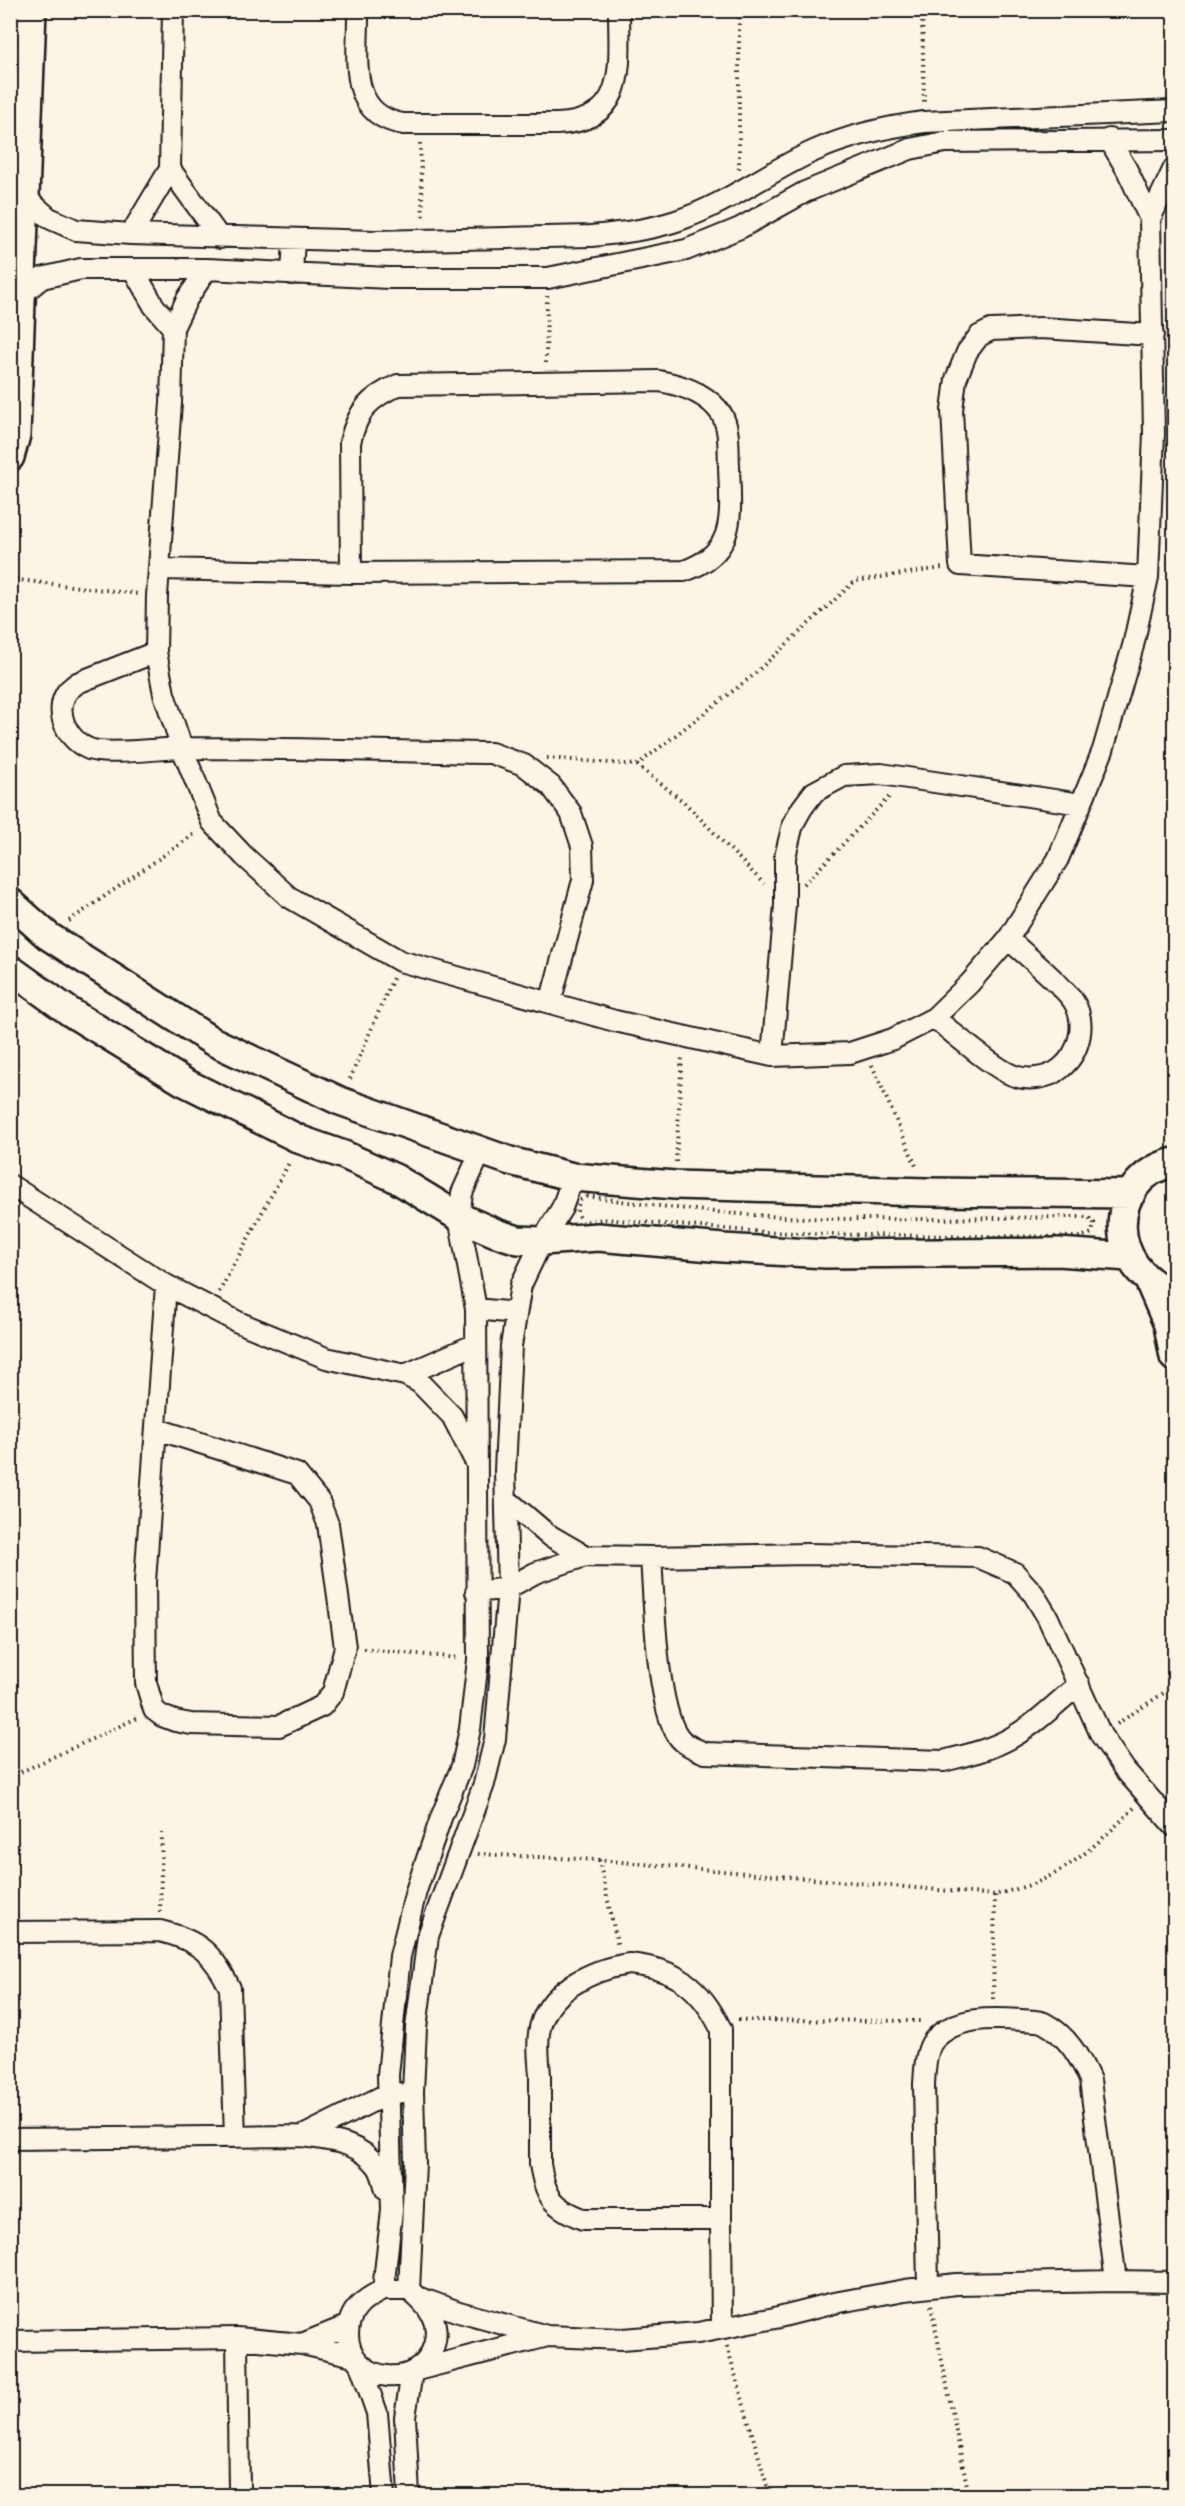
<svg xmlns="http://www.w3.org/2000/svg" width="1185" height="2506" font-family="'Architects Daughter',sans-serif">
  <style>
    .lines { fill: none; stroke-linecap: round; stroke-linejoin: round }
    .street-casing { stroke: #1c1c1c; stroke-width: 24 }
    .secondary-casing { stroke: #1c1c1c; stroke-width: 32 }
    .path { stroke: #1c1c1c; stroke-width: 4; stroke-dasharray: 1.5 4.5; stroke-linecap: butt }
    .street { stroke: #fcf5e5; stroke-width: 20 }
    .secondary { stroke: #fcf5e5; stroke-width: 27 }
  </style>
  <rect width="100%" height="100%" fill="#fcf5e5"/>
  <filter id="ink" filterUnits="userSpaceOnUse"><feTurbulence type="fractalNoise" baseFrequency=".0167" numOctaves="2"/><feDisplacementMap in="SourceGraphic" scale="12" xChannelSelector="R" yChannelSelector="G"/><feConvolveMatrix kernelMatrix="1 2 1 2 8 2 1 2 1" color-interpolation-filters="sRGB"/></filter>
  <g filter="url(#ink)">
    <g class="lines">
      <g class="street-casing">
        <path id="street" d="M358,10C359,55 345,114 403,124H557C629,121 619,64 619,10
          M170,169L220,238
          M25,197L49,218L76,230L131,234L375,241L591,236C619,233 649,230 676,221C726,205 767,172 814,151C850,135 886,127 924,122L1174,111
          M1150,219L1174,168
          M131,234L170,169L173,10
          M133,269L154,306L173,328
          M207,269L187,299L173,328L171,403L157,596L156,652L164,694L182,748L212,822L244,856L289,897L400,961L615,1021L772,1056L850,1053L893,1039L934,1018L970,983L1008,939L1058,859L1081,804L1103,750L1133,646L1148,577L1154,433L1150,219L1127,170L1109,139
          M292,274L294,239
          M21,295L42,278L81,269H207L389,278H548L686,250L740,228L805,192L910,149L945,142L1174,140
          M159,569L351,573L684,571C739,552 730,513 729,465C728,448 730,430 722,415C708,393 682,385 659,381L398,385C369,398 358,410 350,442L351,573
          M1148,577L960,565L952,410L956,379L967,352L979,336L991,330L1041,328L1153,335
          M156,652L77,683C74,686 69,689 67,692C53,713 68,740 89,749C108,756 161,748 184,748C287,748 389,751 491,753L524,765L551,786L571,813L582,846L583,880L550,1003
          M934,1018C954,1033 990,1066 1012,1075C1027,1081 1047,1079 1060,1069C1080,1053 1088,1022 1072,999C1057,980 1027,956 1008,939
          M772,1056L785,905V857L793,824L802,808L814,792L844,776L881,774L1081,804
          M10,1185L166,1285L238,1322L326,1358L405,1375L420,1383L452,1416L475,1461
          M476,1309L516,1313
          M405,1375L476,1344
          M157,1429L297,1474L319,1501L328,1524L345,1647L333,1692L322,1706L279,1726L191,1724L175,1721L162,1716L154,1710L146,1683L145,1582L166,1285
          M506,1499L547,1534L585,1556
          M651,1557C654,1598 656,1705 678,1736C684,1745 695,1749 705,1753L944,1761C966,1755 989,1750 1009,1739C1035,1725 1057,1703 1079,1684
          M476,1592L508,1588L535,1573L585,1556L651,1557L808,1554L978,1557L1015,1573L1033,1593L1048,1618L1101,1735L1125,1770L1174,1826
          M10,1932L160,1931C198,1940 213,1953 230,1988L235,2137
          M629,1964C676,1969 700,1986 721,2029V2219H583C552,2207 545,2196 540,2164C540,2134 540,2105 540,2075C539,2062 537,2047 539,2033C545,1991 593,1969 629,1964Z
          M303,2136L389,2093H398
          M10,2139L303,2136C330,2140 360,2142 378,2167C382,2173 384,2183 386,2190
          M721,2219L722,2328
          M928,2287L924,2084C925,2071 925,2050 934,2040C955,2016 993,2018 1021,2020C1028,2021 1038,2020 1044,2023C1067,2035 1080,2057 1090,2080L1116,2281
          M383,2290L392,2210L388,2075L400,1956L416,1891L442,1815L462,1766L470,1729L478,1660L476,1309L459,1217L462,1193L481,1151
          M383,2290H409C417,2297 426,2304 431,2314C436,2323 437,2335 434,2345C421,2393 348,2383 348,2334C348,2310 364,2299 383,2290Z
          M409,2290L415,2163L413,2092L416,2028L428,1936L484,1784L495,1739L508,1588L505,1470L511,1346L521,1285L542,1241L562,1208L573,1177
          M417,2297L459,2312L547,2336L622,2339L698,2333L775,2318L834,2303L905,2290L956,2284L1116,2281L1174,2282
          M237,2338L239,2489L237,2496
          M10,2341L237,2338L302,2344L354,2356
          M302,2344L349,2325
          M360,2364L377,2413L384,2496
          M417,2370L544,2337
          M409,2496L405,2417L412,2372"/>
      </g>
      <g class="secondary-casing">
        <path id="secondary" d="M10,457L16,435L32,10
          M10,902L48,936L212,1041L340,1101L510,1161L573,1177L675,1185L927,1192L1131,1194
          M10,969L70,1012L184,1082L301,1140L344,1155L395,1178L459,1217L496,1233L518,1240L542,1241L598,1237L723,1248L826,1254L1058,1252L1129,1257
          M1174,1162C1104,1179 1106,1271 1174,1293
          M1149,1281L1168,1325L1174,1357"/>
      </g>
      <path class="path" d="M922,10L924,103
        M420,143L423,220
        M739,169V10
        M546,363L547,296
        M10,579L139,594
        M547,758L637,765L751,677L855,581L942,568
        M637,765L684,802L764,884
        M804,884L891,795
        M69,921L196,833
        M10,1011L15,1000
        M872,1065L917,1168
        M350,1079L393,978
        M676,1162L682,1055
        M587,1196C678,1210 771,1219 864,1219C939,1220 1013,1217 1088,1217L1094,1223L1092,1233L1081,1237L864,1235L762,1232L605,1219L582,1222L577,1212L579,1201Z
        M219,1292L290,1161
        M364,1649L458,1658
        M1117,1724L1174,1686
        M10,1777L137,1718
        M478,1854L599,1860L995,1895C1008,1891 1022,1888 1035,1883C1074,1867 1104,1838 1134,1808
        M599,1860L618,1947
        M160,1912L162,1833
        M993,1999L995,1895
        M738,2020L923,2021
        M931,2306L969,2496
        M727,2346L770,2496"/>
      <use href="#street" class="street"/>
      <use href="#secondary" class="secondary"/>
    </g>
  </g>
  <rect width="1185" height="2506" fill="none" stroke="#fcf5e5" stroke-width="36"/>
  <rect x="18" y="18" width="1149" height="2470" fill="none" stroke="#1c1c1c" stroke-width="2" filter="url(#ink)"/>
</svg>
